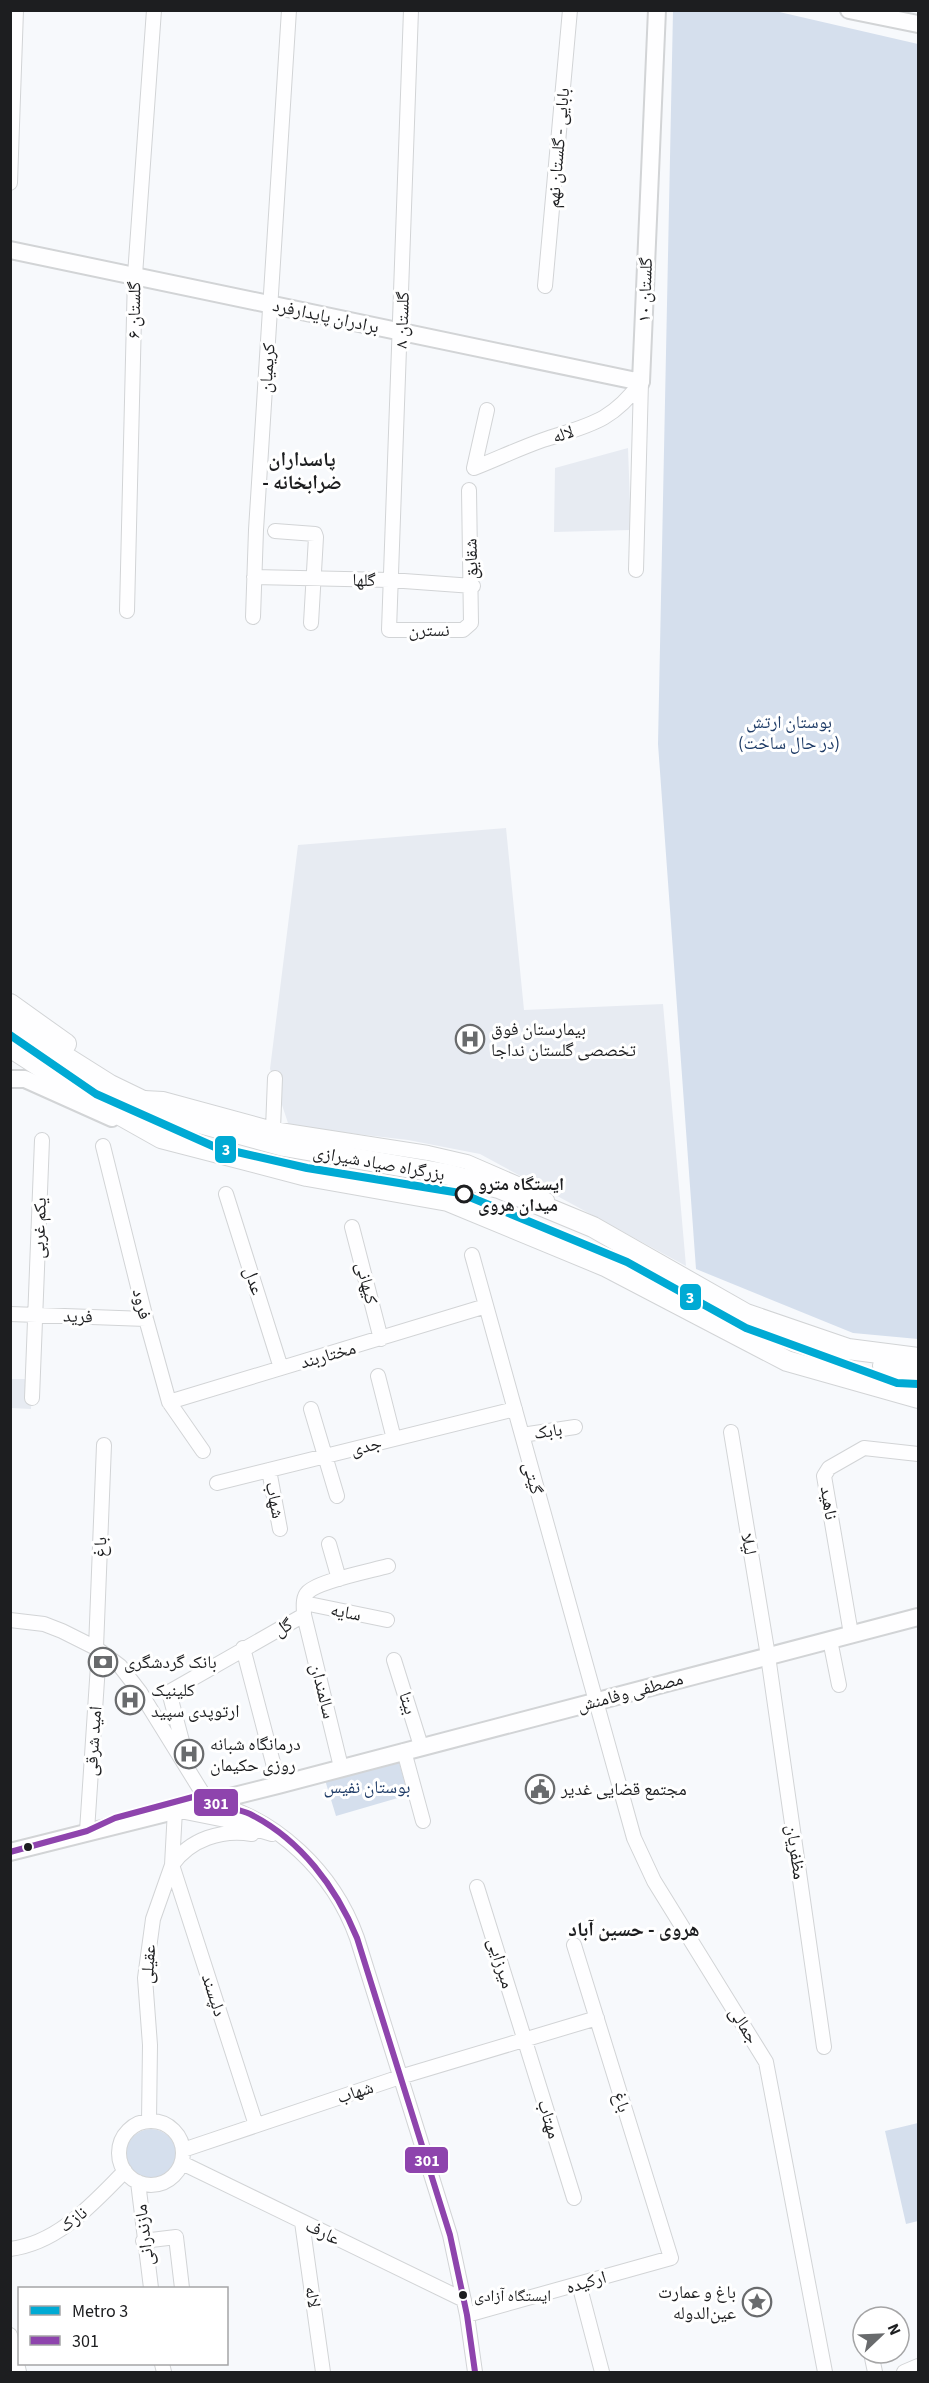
<svg xmlns="http://www.w3.org/2000/svg" width="929" height="2383" font-family="'Source Sans 3','Noto Naskh Arabic',sans-serif">
  <style>
    .built { fill: #e7ebf2 }
    .green { fill: #d5dfed }
    .lines { fill: none; stroke-linecap: round; stroke-linejoin: round }
    .minor-casing { stroke: #d2d4d6; stroke-width: 16 }
    .major-casing { stroke: #d2d4d6; stroke-width: 20 }
    .highway-casing { stroke: #d2d4d6; stroke-width: 22 }
    .minor { stroke: #fefeff; stroke-width: 14 }
    .major { stroke: #fefeff; stroke-width: 16 }
    .highway { stroke: #fefeff; stroke-width: 20 }
    .bus-1-casing { stroke: #fff; stroke-width: 10 }
    .bus-1 { stroke: #8e44ad; stroke-width: 6 }
    .metro-1-casing { stroke: #fff; stroke-width: 12 }
    .metro-1 { stroke: #00aad4; stroke-width: 8 }
    .stop-dot { fill: #fff; stroke: #1d1e20; stroke-width: 3 }
    .bus-dot { fill: #1d1e20; stroke: #fff; stroke-width: 2 }
    .labels { text-anchor: middle; stroke-width: 6; stroke-linejoin: round; paint-order: stroke }
    .bus-label { font-size: 16px; fill: #1d1e20; stroke: #fff; text-anchor: start }
    .street-label { font-size: 18px; fill: #1d1e20; stroke: #fff }
    .park-label { font-size: 18px; fill: #1f3c67; stroke: #fff }
    .poi-label { font-size: 18px; fill: #1d1e20; stroke: #fff; text-anchor: start }
    .stop-label { font-size: 18px; font-weight: bold; fill: #1d1e20; stroke: #fff; text-anchor: start }
    .neighbourhood-label { font-size: 20px; font-weight: bold; fill: #1d1e20; stroke: #fff }
    .line-badge { stroke: #fff; stroke-width: 2 }
    .badge-label { font-size: 16px; text-anchor: middle; font-weight: bold; fill: #fff }
  </style>
  <rect width="100%" height="100%" fill="#f7f9fc"/>
  <path class="built" d="M628,448L631,530L554,532L555,468Z
    M506,828L524,1010L663,1004L686,1266L480,1154L408,1140L289,1126L270,1069L298,845Z
    M11,1379H32L31,1409L11,1408Z"/>
  <path class="green" d="M673,11H775L918,44V1339L853,1333L696,1269L658,744Z
    M398,1758L408,1795L336,1816L325,1780Z
    M918,2123V2221L906,2224L885,2131Z
    M126 2154a25 25 0 1 1 50 0a25 25 0 1 1-50 0Z"/>
  <g class="lines">
    <g class="minor-casing">
      <path id="minor" d="M411,10L389,630H463L471,623L469,490
        M10,183L16,10
        M545,286L570,10
        M474,468C497,459 520,448 543,440C588,425 611,423 641,382
        M474,468L487,410
        M275,531L315,534L316,537L311,623
        M636,570L641,382
        M254,577L390,580L473,586
        M127,611L135,275L154,10
        M253,617L256,530L289,10
        M144,1098L163,1099L273,1129L428,1153L467,1162L520,1185L547,1200
        M273,1129L275,1078
        M103,1146L146,1319L169,1402L203,1451
        M226,1194L281,1368
        M352,1227L381,1339
        M472,1255L634,1838L654,1881L766,2062L825,2372
        M10,1314L146,1319
        M378,1376L394,1439
        M32,1398L42,1140
        M169,1402L486,1306
        M311,1409L337,1496
        M731,1432L768,1656L824,2047
        M522,1435L575,1427
        M269,1470L280,1529
        M217,1483L515,1409
        M329,1544L339,1579
        M304,1603L387,1620
        M304,1615L341,1767
        M10,1620L44,1624L62,1631L96,1648L120,1666L140,1692L208,1802C276,1816 334,1873 357,1938L450,2235L467,2315L475,2372
        M851,1634L824,1476L829,1468L864,1448L918,1454
        M830,1640L839,1685
        M96,1648L104,1445
        M243,1648L277,1778
        M394,1660L421,1746
        M169,1692L304,1615C304,1608 302,1598 308,1592C319,1581 370,1571 388,1566
        M169,1692L187,1760
        M404,1751L423,1821
        M87,1831L99,1650
        M172,1865L256,2125
        M172,1865C190,1839 222,1829 252,1834
        M477,1887L574,2198
        M149,2121L150,2045L145,1978L153,1919L172,1865L175,1810L225,1820L272,1834
        M119 2153a32 32 0 1 1 64 0a32 32 0 1 1-64 0Z
        M183,2150L400,2077L597,2018
        M182,2163L464,2300
        M138,2182L151,2288
        M302,2222L323,2372
        M143,2241L176,2237L182,2288
        M10,2249C59,2243 93,2203 125,2171
        M579,2284L602,2372
        M467,2315L671,2258L574,1945
        M10,2335L19,2372
        M871,2353L875,2372
        M162,2364L164,2372
        M904,2372L918,2366"/>
    </g>
    <g class="major-casing">
      <path id="major" d="M849,10L918,24
        M10,250L641,382L657,10
        M10,1079H25L112,1118
        M10,1852L278,1785L918,1617"/>
    </g>
    <g class="highway-casing">
      <path id="highway" d="M10,1004L66,1044
        M10,1022L110,1085L174,1116L284,1146L446,1174L499,1188L593,1227L746,1314L848,1349L918,1358
        M10,1047L81,1093L161,1138L307,1176L448,1201L605,1266L787,1361L918,1398
        M883,1366L918,1372"/>
    </g>
    <use href="#minor" class="minor"/>
    <use href="#major" class="major"/>
    <use href="#highway" class="highway"/>
    <g class="bus-1-casing">
      <path id="bus-1" d="M10,1852L87,1831L115,1818L204,1794C216,1808 235,1807 250,1814C300,1839 336,1887 357,1938L450,2235L467,2315L475,2372"/>
    </g>
    <use href="#bus-1" class="bus-1"/>
    <g class="metro-1-casing">
      <path id="metro-1" d="M10,1035L96,1094L215,1147L307,1168L460,1193L627,1262L746,1328L897,1383L918,1384"/>
    </g>
    <use href="#metro-1" class="metro-1"/>
  </g>
  <defs>
    <g id="hospital-ring" transform="scale(1.5)"><circle r="9.5" fill="#fff" stroke="#696b6d" stroke-width="1.5"/><path d="M-5-5h3v3.5h4V-5h3V5h-3V1.5h-4V5h-3Z" fill="#696b6d"/></g>
    <g id="bank-ring" transform="scale(1.5)"><circle r="9.5" fill="#fff" stroke="#696b6d" stroke-width="1.5"/><path d="M-6-4H6V4H-6ZM0-2.3a2.3 2.3 0 1 0 0 4.6a2.3 2.3 0 1 0 0-4.6Z" fill="#696b6d"/></g>
    <g id="civic-ring" transform="scale(1.5)"><circle r="9.5" fill="#fff" stroke="#696b6d" stroke-width="1.5"/><path d="M-.6-6.5H3V-4.5H.6V-3L4-1V1h2V6H-6V1h2V-1L-.6-3ZM-1.2 2.5V6h2.4V2.5Z" fill="#696b6d"/></g>
    <g id="sight-ring" transform="scale(1.5)"><circle r="9.5" fill="#fff" stroke="#696b6d" stroke-width="1.5"/><path d="M0-6L1.8-2.2L6-1.7L2.9 1.2L3.7 5.4L0 3.3L-3.7 5.4L-2.9 1.2L-6-1.7L-1.8-2.2Z" fill="#696b6d"/></g>
  </defs>
  <g fill-rule="evenodd">
    <use href="#hospital-ring" x="470" y="1039"/>
    <use href="#bank-ring" x="103" y="1662"/>
    <use href="#hospital-ring" x="130" y="1700"/>
    <use href="#hospital-ring" x="189" y="1754"/>
    <use href="#civic-ring" x="540" y="1789"/>
    <use href="#sight-ring" x="757" y="2302"/>
  </g>
  <circle class="stop-dot" cx="464" cy="1194" r="8"/>
  <g class="bus-dot">
    <circle cx="28" cy="1847" r="5"/>
    <circle cx="463" cy="2295" r="5"/>
  </g>
  <g class="labels">
    <g class="bus-label">
      <text x="474" y="2301">ایستگاه آزادی</text>
    </g>
    <g class="street-label">
      <text transform="translate(558 148) rotate(-85)" y="6">بابایی - گلستان نهم</text>
      <text transform="translate(645 290) rotate(-88)" y="6">گلستان ۱۰</text>
      <text transform="translate(134 310) rotate(-89)" y="6">گلستان ۶</text>
      <text transform="translate(326 316) rotate(12)" y="6">برادران پایدارفرد</text>
      <text transform="translate(402 320) rotate(-88)" y="6">گلستان ۸</text>
      <text transform="translate(267 368) rotate(-86)" y="6">کریمیان</text>
      <text transform="translate(563 434) rotate(-18)" y="6">لاله</text>
      <text transform="translate(471 559) rotate(-92)" y="6">شقایق</text>
      <text transform="translate(364 580) rotate(1)" y="6">گلها</text>
      <text x="429" y="636">نسترن</text>
      <text transform="translate(379 1163) rotate(10)" y="6">بزرگراه صیاد شیرازی</text>
      <text transform="translate(39 1228) rotate(-88)" y="6">یکم غربی</text>
      <text transform="translate(254 1281) rotate(73)" y="6">عدل</text>
      <text transform="translate(367 1283) rotate(76)" y="6">کیهانی</text>
      <text transform="translate(142 1304) rotate(76)" y="6">فرود</text>
      <text transform="translate(78 1316) rotate(2)" y="6">فرید</text>
      <text transform="translate(328 1355) rotate(-16)" y="6">مختاربند</text>
      <text transform="translate(548 1431) rotate(-8)" y="6">بابک</text>
      <text transform="translate(366 1446) rotate(-14)" y="6">جدی</text>
      <text transform="translate(533 1478) rotate(75)" y="6">گیتی</text>
      <text transform="translate(275 1500) rotate(79)" y="6">شهاب</text>
      <text transform="translate(829 1503) rotate(81)" y="6">ناهید</text>
      <text transform="translate(749 1544) rotate(80)" y="6">لیلا</text>
      <text transform="translate(100 1547) rotate(-88)" y="6">باغ</text>
      <text transform="translate(346 1612) rotate(11)" y="6">سایه</text>
      <text transform="translate(283 1627) rotate(-29)" y="6">گل</text>
      <text transform="translate(323 1691) rotate(76)" y="6">سالمندان</text>
      <text transform="translate(630 1692) rotate(-15)" y="6">مصطفی وفامنش</text>
      <text transform="translate(408 1703) rotate(73)" y="6">بیتا</text>
      <text transform="translate(93 1741) rotate(-86)" y="6">امید شرقی</text>
      <text transform="translate(796 1852) rotate(82)" y="6">مظفریان</text>
      <text transform="translate(501 1963) rotate(73)" y="6">میرزایی</text>
      <text transform="translate(148 1964) rotate(-86)" y="6">عقیلی</text>
      <text transform="translate(214 1995) rotate(72)" y="6">دلپسند</text>
      <text transform="translate(744 2025) rotate(58)" y="6">جمالی</text>
      <text transform="translate(355 2092) rotate(-18)" y="6">شهاب</text>
      <text transform="translate(622 2102) rotate(73)" y="6">باغ</text>
      <text transform="translate(549 2119) rotate(73)" y="6">مهتاب</text>
      <text transform="translate(73 2219) rotate(-37)" y="6">نازک</text>
      <text transform="translate(323 2232) rotate(26)" y="6">عارف</text>
      <text transform="translate(144 2235) rotate(-97)" y="6">مازندرانی</text>
      <text transform="translate(586 2282) rotate(-16)" y="6">ارکیده</text>
      <text transform="translate(313 2297) rotate(82)" y="6">لاله</text>
    </g>
    <g class="park-label">
      <text x="789" y="728">بوستان ارتش<tspan x="789" dy="21">(در حال ساخت)</tspan></text>
      <text x="367" y="1793">بوستان نفیس</text>
    </g>
    <g class="poi-label">
      <text x="491" y="1035">بیمارستان فوق<tspan x="491" dy="21">تخصصی گلستان نداجا</tspan></text>
      <text x="124" y="1668">بانک گردشگری</text>
      <text x="151" y="1696">کلینیک<tspan x="151" dy="21">ارتوپدی سپید</tspan></text>
      <text x="210" y="1750">درمانگاه شبانه<tspan x="210" dy="21">روزی حکیمان</tspan></text>
      <text x="561" y="1795">مجتمع قضایی غدیر</text>
      <text x="736" y="2298" text-anchor="end">باغ و عمارت<tspan x="736" dy="21">عین‌الدوله</tspan></text>
    </g>
    <g class="stop-label">
      <text x="478" y="1190">ایستگاه مترو<tspan x="478" dy="21">میدان هروی</tspan></text>
    </g>
    <g class="neighbourhood-label">
      <text x="302" y="466">پاسداران<tspan x="302" dy="23">- ضرابخانه</tspan></text>
      <text x="634" y="1936">هروی - حسین آباد</text>
    </g>
  </g>
  <g class="line-badge">
    <rect x="214" y="1135" width="23" height="29" rx="6" fill="#00aad4"/>
    <rect x="679" y="1283" width="23" height="28" rx="6" fill="#00aad4"/>
    <rect x="193" y="1788" width="46" height="29" rx="6" fill="#8e44ad"/>
    <rect x="404" y="2146" width="45" height="28" rx="6" fill="#8e44ad"/>
  </g>
  <g class="badge-label">
    <text x="226" y="1155">3</text>
    <text x="690" y="1303">3</text>
    <text x="216" y="1809">301</text>
    <text x="427" y="2166">301</text>
  </g>
  <rect width="929" height="2383" fill="none" stroke="#1d1e20" stroke-width="24"/>
  <rect x="18" y="2287" width="210" height="78" fill="#ffffff" stroke="#a5a5a6" stroke-width="1.5"/>
  <rect x="30" y="2306" width="30" height="9" fill="#00aad4" stroke="#a5a5a6" stroke-width="1.5"/>
  <text x="72" y="2317" font-size="18" fill="#1d1e20">Metro 3</text>
  <rect x="30" y="2336" width="30" height="9" fill="#8e44ad" stroke="#a5a5a6" stroke-width="1.5"/>
  <text x="72" y="2347" font-size="18" fill="#1d1e20">301</text>
  <g transform="translate(881 2335) rotate(67)"><circle r="28" fill="#ffffff" stroke="#a5a5a6" stroke-width="1.5"/>
  <path d="M0-4.5L10 22L0 15L-10 22Z" fill="#696b6d"/>
  <text y="-9" font-size="16" font-weight="bold" text-anchor="middle" fill="#1d1e20">N</text>
  </g>
</svg>
